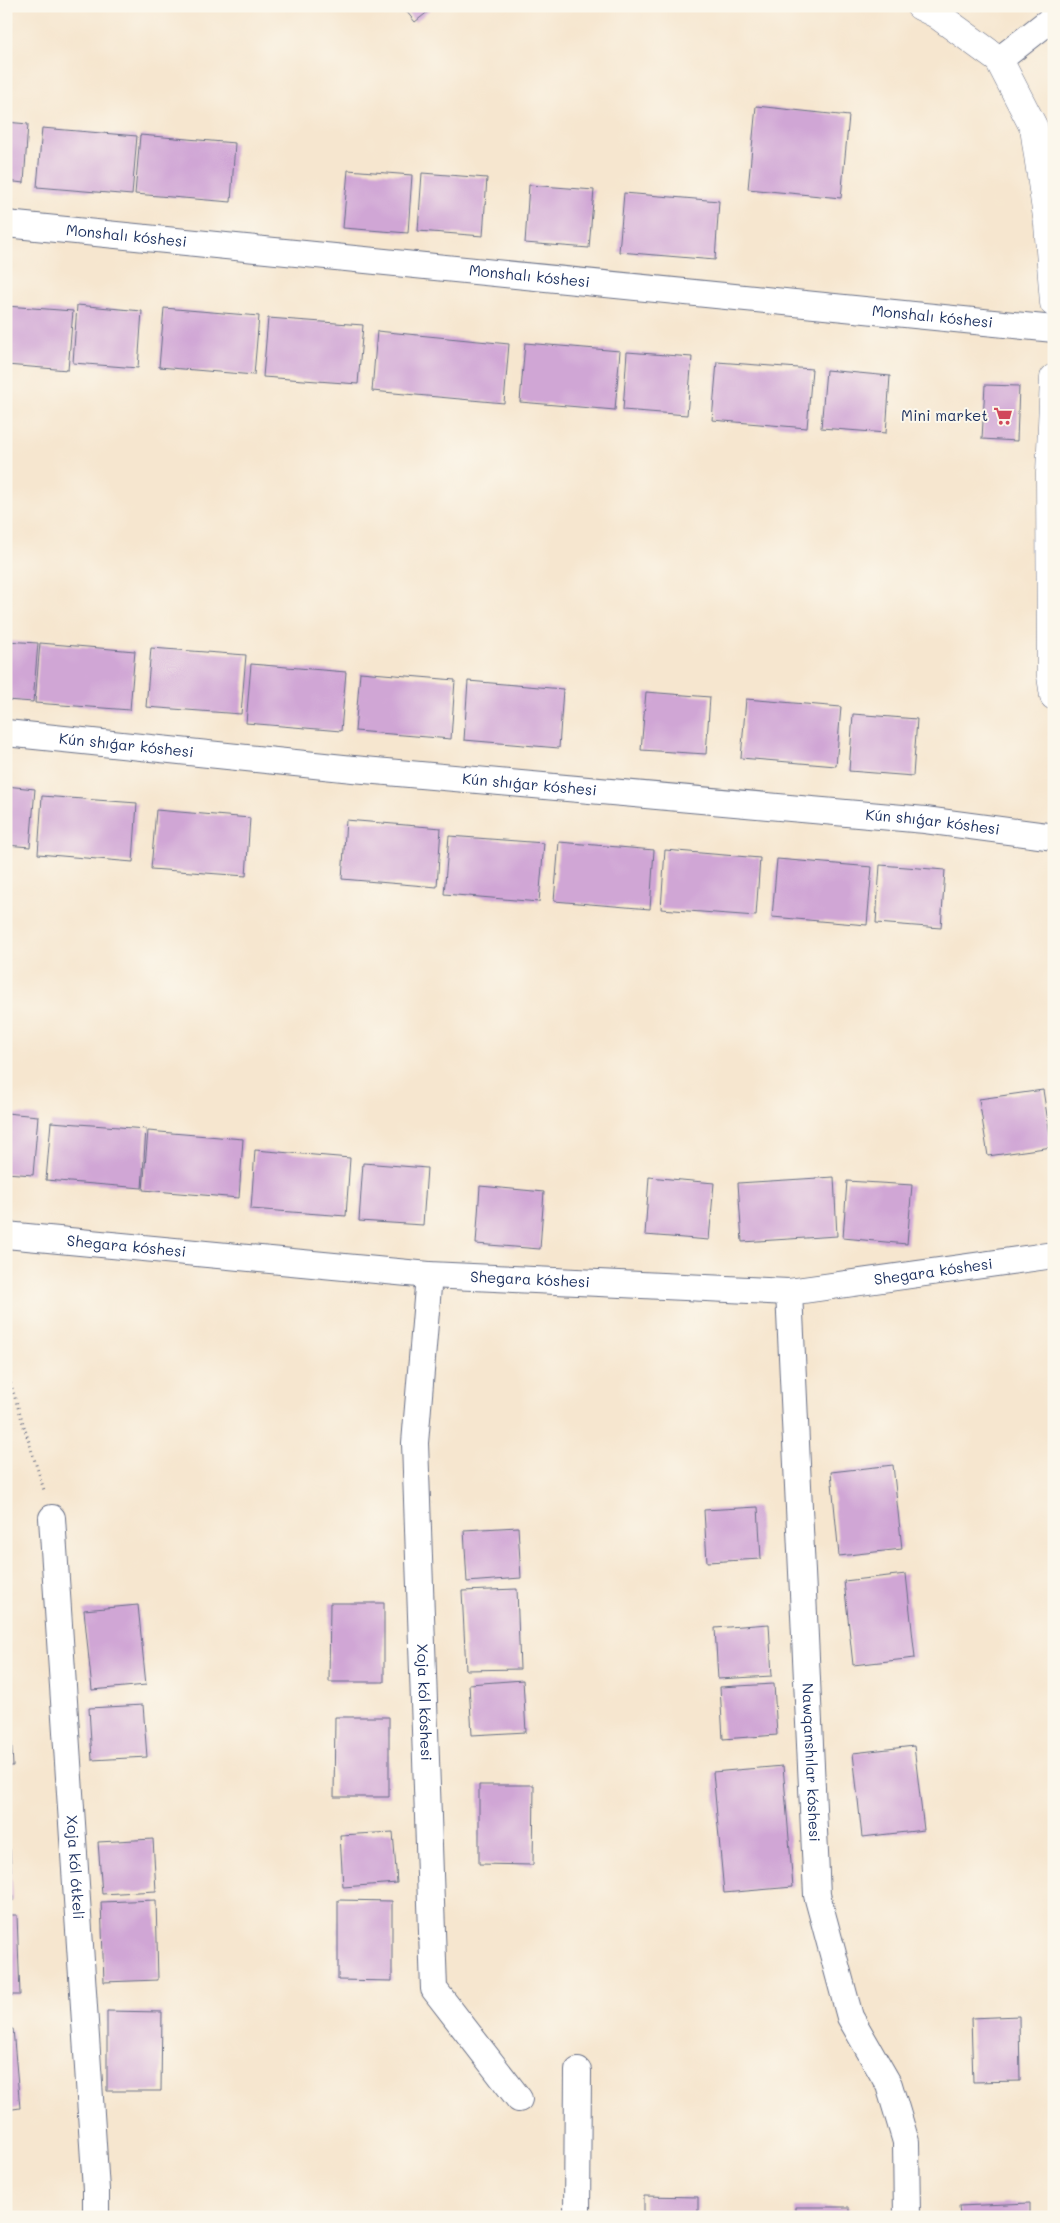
<svg xmlns="http://www.w3.org/2000/svg" width="1060" height="2223" font-family="Mali,sans-serif">
  <style>
    .building { fill: #d0a6d5 }
    .lines { fill: none; stroke-linecap: round; stroke-linejoin: round }
    .minor-casing { stroke: #686f86; stroke-width: 28 }
    .tertiary-casing { stroke: #686f86; stroke-width: 29 }
    .path { stroke: #686f86; stroke-width: 3; stroke-dasharray: 1 4; stroke-linecap: butt }
    .minor { stroke: #fff; stroke-width: 26 }
    .tertiary { stroke: #fff; stroke-width: 28 }
    .labels { text-anchor: middle; stroke-width: 4; stroke-linejoin: round; paint-order: stroke }
    .street-label { font-size: 15px; fill: #1b2f5e; stroke: #fbf7ec }
    .poi-label { font-size: 15px; fill: #1b2f5e; stroke: #fbf7ec; text-anchor: end }
  </style>
  <rect width="100%" height="100%" fill="#fbf7ec"/>
  <filter id="ink" filterUnits="userSpaceOnUse"><feTurbulence type="fractalNoise" baseFrequency=".02" numOctaves="2"/><feDisplacementMap in="SourceGraphic" scale="10" xChannelSelector="R" yChannelSelector="G"/><feConvolveMatrix kernelMatrix="1 2 1 2 8 2 1 2 1" color-interpolation-filters="sRGB"/></filter>
  <filter id="wash" filterUnits="userSpaceOnUse"><feTurbulence type="fractalNoise" baseFrequency=".0096" numOctaves="4" result="noise"/><feDisplacementMap in="SourceGraphic" scale="20" xChannelSelector="R" yChannelSelector="G"/><feGaussianBlur stdDeviation="1.12" result="paint"/><feColorMatrix in="noise" values="0 0 0 0 0 0 0 0 0 0 0 0 0 0 0 0 0 1.4 0 .05"/><feComposite in="paint" operator="in"/></filter>
  <g filter="url(#wash)">
    <rect width="100%" height="100%" fill="#f6e6cf"/>
    <g id="blocks">
      <path class="building" d="M402,6H435L415,22Z
        M756,106L849,116L841,198L748,189Z
        M6,122L28,124L24,183L6,181Z
        M42,128L137,136L132,195L37,187Z
        M140,135L235,143L231,202L135,194Z
        M348,170L412,175L408,233L343,228Z
        M422,173L487,178L483,236L418,231Z
        M529,185L594,190L589,248L525,243Z
        M624,193L719,201L715,260L619,252Z
        M77,305L142,311L138,368L73,363Z
        M6,306L73,311L68,370L6,365Z
        M164,308L259,316L254,375L159,367Z
        M268,318L363,325L358,384L263,377Z
        M377,331L509,344L504,403L372,391Z
        M525,343L620,351L615,410L520,402Z
        M627,352L692,357L687,415L623,410Z
        M717,362L812,369L807,428L712,420Z
        M826,370L890,376L886,433L821,428Z
        M985,385L1019,386L1017,441L982,439Z
        M6,641L38,643L33,702L6,700Z
        M40,643L135,651L130,710L35,703Z
        M151,648L246,655L241,714L146,707Z
        M251,664L346,672L341,731L246,723Z
        M360,672L455,680L451,739L355,731Z
        M468,681L563,689L559,748L464,740Z
        M646,692L710,697L706,754L641,750Z
        M746,699L841,707L836,766L741,758Z
        M853,714L917,719L913,776L849,771Z
        M6,786L35,789L30,847L6,845Z
        M42,796L137,803L133,862L38,854Z
        M156,810L250,818L246,876L151,869Z
        M346,820L441,828L437,887L342,879Z
        M449,836L544,843L539,902L444,894Z
        M559,842L654,850L650,909L554,901Z
        M665,850L760,858L756,916L661,909Z
        M777,859L872,867L867,925L772,917Z
        M880,865L945,870L941,928L876,923Z
        M1043,1090L1052,1147L988,1156L979,1099Z
        M6,1113L38,1116L33,1175L6,1173Z
        M51,1122L146,1129L142,1188L46,1180Z
        M148,1131L243,1139L239,1198L143,1190Z
        M255,1150L350,1158L346,1216L251,1209Z
        M363,1163L427,1168L423,1225L359,1221Z
        M649,1177L714,1183L709,1240L645,1235Z
        M834,1177L837,1236L742,1242L738,1183Z
        M847,1181L912,1185L907,1244L843,1238Z
        M480,1186L544,1192L540,1249L476,1244Z
        M893,1465L902,1549L839,1556L831,1472Z
        M758,1507L761,1559L707,1562L704,1510Z
        M518,1527L521,1578L467,1582L464,1530Z
        M906,1574L915,1658L853,1665L844,1581Z
        M517,1589L520,1669L466,1670L462,1591Z
        M330,1603H384V1682H329Z
        M138,1605L146,1685L92,1690L84,1610Z
        M769,1624L772,1676L718,1679L715,1628Z
        M523,1680L526,1732L472,1735L469,1684Z
        M774,1684L777,1735L723,1739L720,1687Z
        M143,1705L147,1757L92,1760L89,1708Z
        M6,1714H10L13,1766H6Z
        M335,1717H389V1797H334Z
        M914,1746L924,1830L862,1837L853,1753Z
        M783,1766L793,1887L724,1893L713,1772Z
        M479,1785H534L533,1865L479,1864Z
        M393,1832L397,1883L343,1887L340,1835Z
        M153,1839L156,1891L102,1894L98,1842Z
        M6,1849H10L13,1901H6Z
        M156,1900L158,1980L104,1982L101,1902Z
        M338,1900L392,1901V1981L338,1980Z
        M6,1915H17L20,1995H6Z
        M107,2011L162,2012L161,2091H107Z
        M1019,2016L1020,2081L973,2082L971,2018Z
        M6,2029H13L20,2108L6,2110Z
        M644,2196L698,2197V2217H644Z
        M1030,2203V2217H960L959,2206Z
        M795,2207H849V2217H795Z"/>
    </g>
  </g>
  <g filter="url(#ink)">
    <use href="#blocks" fill-opacity="0" stroke="#686f86" stroke-width="1"/>
    <g class="lines">
      <g class="minor-casing">
        <g id="minor">
          <path d="M999,60L1054,17"/>
          <path id="s1" d="M6,224L1054,329"/>
          <path id="s2" d="M6,733L353,769L925,820L1054,837"/>
          <path id="s3" d="M6,1235L429,1275L789,1292L1054,1255"/>
          <path id="s4" d="M429,1275L415,1443L434,1989L519,2099"/>
          <path id="s5" d="M789,1292L817,1895L850,2017L889,2085L906,2142L907,2217"/>
          <path id="s6" d="M52,1518L96,2190V2217"/>
          <path d="M577,2217L578,2071"/>
        </g>
      </g>
      <g class="tertiary-casing">
        <path id="tertiary" d="M920,6L936,14L999,60L1034,128L1048,224L1054,303
          M1054,378L1050,473L1051,676L1054,696"/>
      </g>
      <path class="path" d="M6,1311L7,1266
        M6,1369L44,1490"/>
      <use href="#minor" class="minor"/>
      <use href="#tertiary" class="tertiary"/>
    </g>
  </g>
  <defs>
    <g id="supermarket-bare" transform="scale(1.5)"><path d="M-6-5.5h2.5l.6 2H6L4.5 2H-2.5L-4.4-4H-6ZM-1.5 3.2a1.3 1.3 0 1 0 .1 0ZM3 3.2a1.3 1.3 0 1 0 .1 0Z" fill="#d1495b" stroke="#fbf7ec" stroke-width="2.5" paint-order="stroke"/></g>
  </defs>
  <g fill-rule="evenodd">
    <use href="#supermarket-bare" x="1003" y="416"/>
  </g>
  <g class="labels">
    <g class="street-label">
      <text dy="5" stroke="none"><textPath href="#s1" startOffset="121">Monshalı kóshesi</textPath></text>
      <text dy="5" stroke="none"><textPath href="#s1" startOffset="526">Monshalı kóshesi</textPath></text>
      <text dy="5" stroke="none"><textPath href="#s1" startOffset="931">Monshalı kóshesi</textPath></text>
      <text dy="5" stroke="none"><textPath href="#s2" startOffset="121">Kún shıǵar kóshesi</textPath></text>
      <text dy="5" stroke="none"><textPath href="#s2" startOffset="526">Kún shıǵar kóshesi</textPath></text>
      <text dy="5" stroke="none"><textPath href="#s2" startOffset="931">Kún shıǵar kóshesi</textPath></text>
      <text dy="5" stroke="none"><textPath href="#s3" startOffset="121">Shegara kóshesi</textPath></text>
      <text dy="5" stroke="none"><textPath href="#s3" startOffset="931">Shegara kóshesi</textPath></text>
      <text dy="5" stroke="none"><textPath href="#s3" startOffset="526">Shegara kóshesi</textPath></text>
      <text dy="5" stroke="none"><textPath href="#s4" startOffset="428">Xoja kól kóshesi</textPath></text>
      <text dy="5" stroke="none"><textPath href="#s5" startOffset="471">Nawqanshılar kóshesi</textPath></text>
      <text dy="5" stroke="none"><textPath href="#s6" startOffset="350">Xoja kól ótkeli</textPath></text>
    </g>
    <g class="poi-label">
      <text x="988" y="421">Mini market</text>
    </g>
  </g>
  <rect width="1060" height="2223" fill="none" stroke="#fbf7ec" stroke-width="25"/>
</svg>
